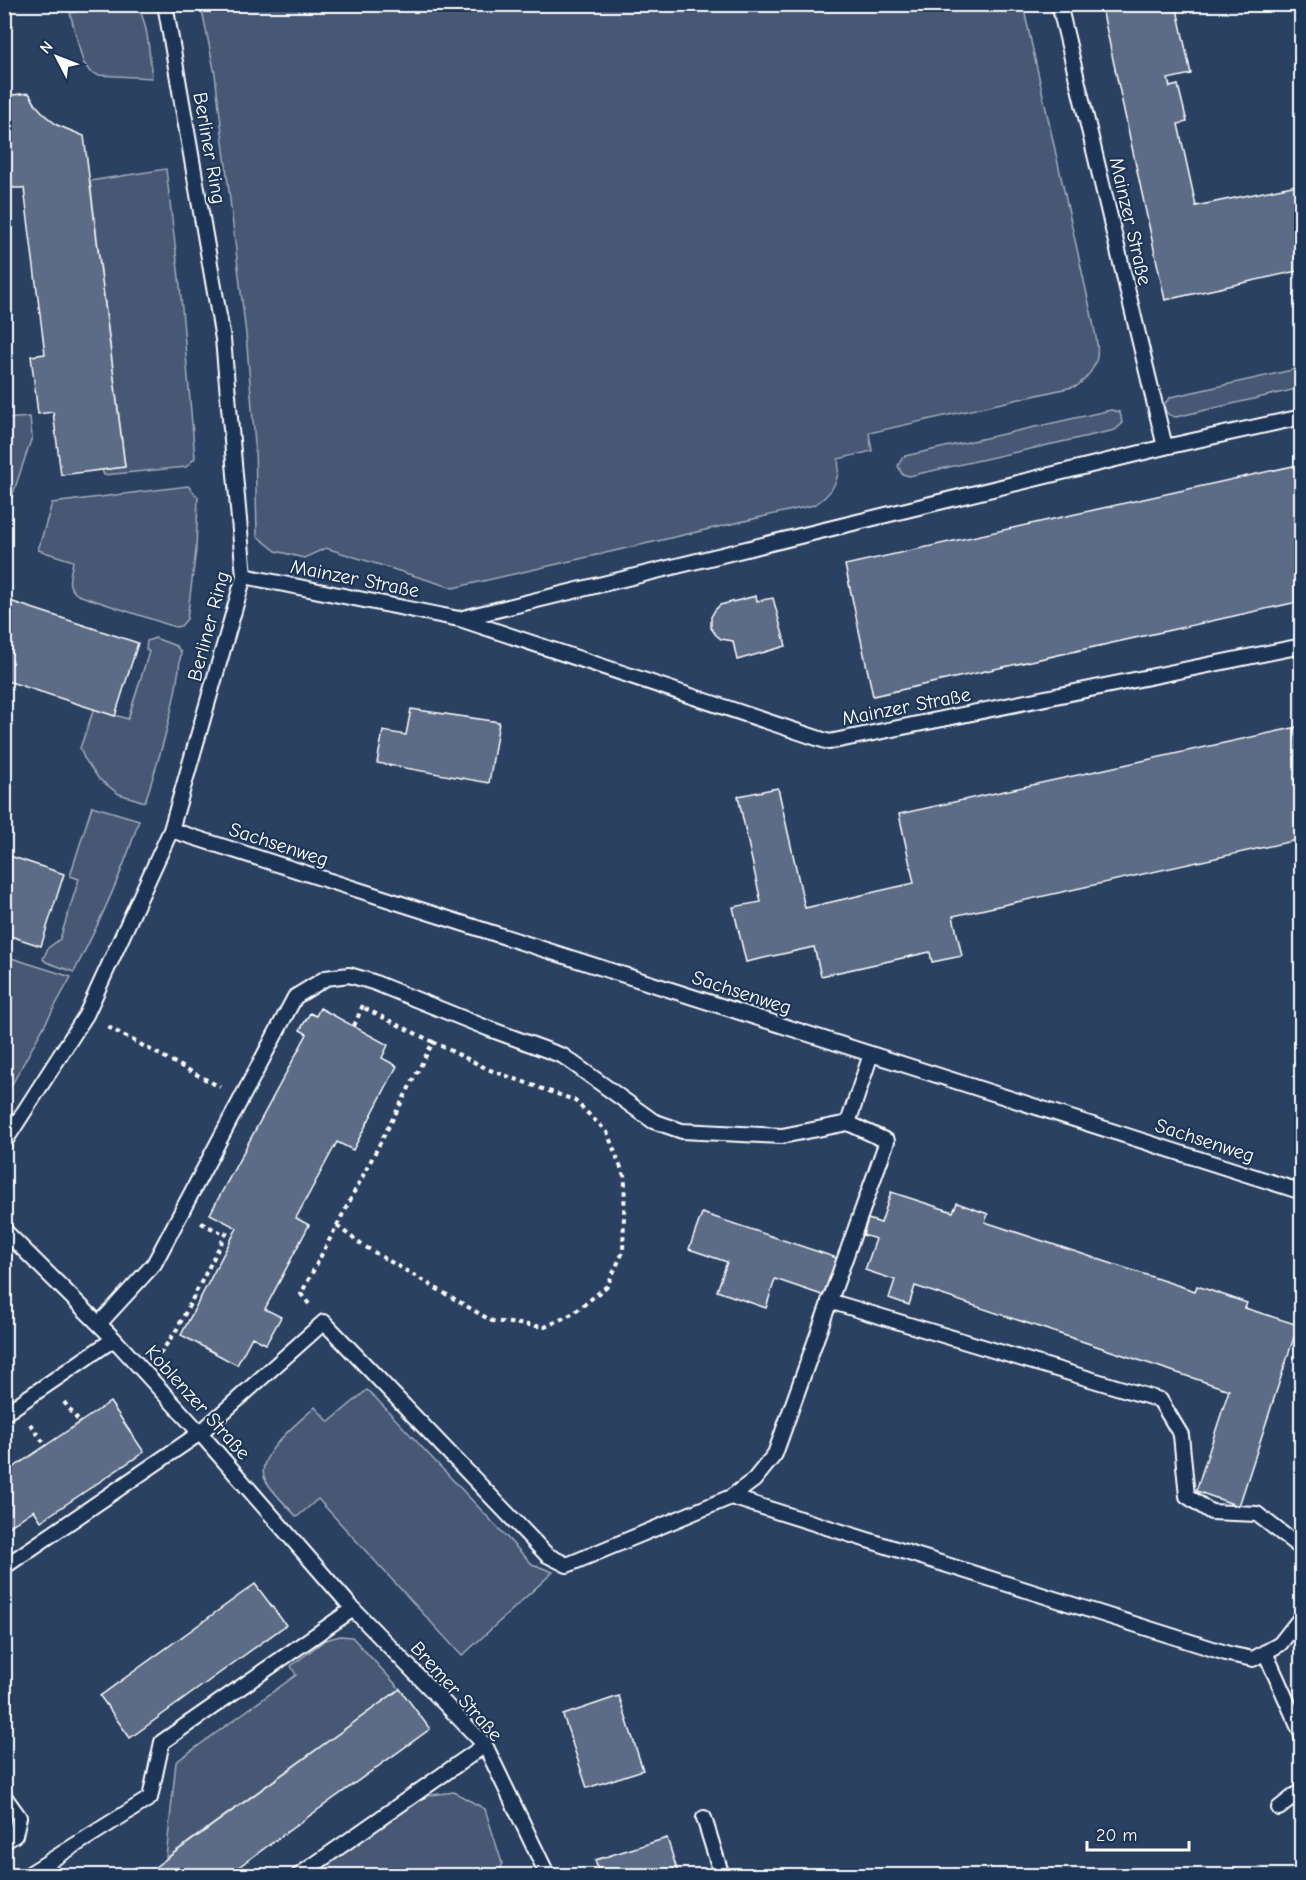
<svg xmlns="http://www.w3.org/2000/svg" width="1306" height="1880" font-family="'Comic Neue',sans-serif">
  <style>
    .green { fill: #465975; stroke: #a2acba; stroke-width: 1.5 }
    .building { fill: #5b6c86; stroke: #fff; stroke-width: 1.5 }
    .lines { fill: none; stroke-linecap: round; stroke-linejoin: round }
    .service-casing { stroke: #fff; stroke-width: 18 }
    .path { stroke: #fff; stroke-width: 4; stroke-dasharray: 4.5 4.5; stroke-linecap: butt }
    .service { stroke: #1d3557; stroke-width: 14 }
    .labels { text-anchor: middle; stroke-width: 4.5; stroke-linejoin: round; paint-order: stroke }
    .street-label { font-size: 20px; fill: #fff; stroke: #1d3557 }
  </style>
  <rect width="100%" height="100%" fill="#2a4161"/>
  <filter id="ink" filterUnits="userSpaceOnUse"><feTurbulence type="fractalNoise" baseFrequency=".0167" numOctaves="2"/><feDisplacementMap in="SourceGraphic" scale="12" xChannelSelector="R" yChannelSelector="G"/><feConvolveMatrix kernelMatrix="1 2 1 2 8 2 1 2 1" color-interpolation-filters="sRGB"/></filter>
  <g filter="url(#ink)">
    <path class="green" d="M113,5H136C149,21 149,56 152,78L98,75L90,72L83,62L70,13Z
      M201,5H1023L1092,317C1098,349 1105,363 1077,386L869,433L872,451L838,459C841,480 832,494 814,505L453,588L326,548L304,558L276,551L257,536L255,444L246,334L215,74Z
      M166,169L180,286L195,458L186,467L104,475L102,470L125,466L90,181Z
      M1301,368V388L1176,417C1168,416 1163,411 1165,403L1171,397Z
      M1111,410L1119,412L1121,416L1122,424L1115,430L909,476L902,474L898,466L902,458L905,456Z
      M30,417L32,437L5,518V419Z
      M188,486L198,497L196,550L187,619L181,626L175,627L78,595C64,585 71,576 73,561L38,550L52,503Z
      M155,638L176,646L181,652C176,703 161,753 145,802L119,794L99,779L84,758L80,748L94,709L128,719L149,652L146,649L147,641Z
      M92,806L139,820C123,873 100,922 74,972L46,962L43,959L48,948L60,939L79,879L70,876Z
      M5,956L71,977L10,1088L5,1090Z
      M367,1390L370,1392L532,1564L553,1572L462,1656L318,1499L297,1517C287,1506 274,1494 266,1481C251,1458 299,1422 315,1407L329,1422Z
      M340,1636L352,1637L400,1689L166,1858L176,1762L296,1675L291,1666L325,1640Z
      M454,1792L485,1809L502,1863L501,1875L309,1876L416,1797Z"/>
    <path class="building" d="M1101,4H1171L1172,9H1177L1191,74L1168,79L1170,87L1178,85L1187,122L1178,124L1196,206L1302,184V270L1165,300Z
      M29,93L36,105L46,116L57,125L84,136L125,467L61,475L53,412L38,414L31,356L45,354L24,188H14L4,185V96Z
      M1302,464V601L873,696L845,565Z
      M756,596L757,601L773,598L786,646L737,660L733,641L721,639L716,635L711,628V617L715,610L720,605Z
      M4,599L138,643L115,716L4,680Z
      M411,709L499,722L489,783L377,763L383,731L406,735Z
      M1302,726V839L953,916L962,956L932,962L930,952L821,976L814,947L746,962L733,907L761,902L738,796L778,788L805,908L914,883L899,814Z
      M4,854L64,874L41,946L4,934Z
      M320,1008L388,1045L382,1058L397,1066L353,1150L337,1142L296,1218L309,1225L265,1309L281,1317L266,1344L252,1337L237,1365L181,1335L237,1228L210,1214L307,1034L300,1030L310,1013L316,1016Z
      M891,1192L953,1212L957,1203L988,1214L985,1222L1195,1291L1197,1286L1247,1303L1245,1308L1298,1325L1239,1506L1196,1491L1229,1390L915,1286L909,1305L889,1298L895,1280L865,1270L876,1239L863,1235L868,1219L881,1223Z
      M702,1213L837,1258L825,1296L775,1279L766,1308L717,1291L727,1262L689,1249Z
      M110,1402L144,1452L41,1521L34,1510L4,1530V1459L11,1469Z
      M255,1584L286,1625L130,1738L100,1696Z
      M400,1689L430,1729L226,1876H136L146,1870L148,1872Z
      M619,1696L643,1770L587,1788L563,1715Z
      M667,1838L679,1876H600L595,1860Z"/>
    <g class="lines">
      <g class="service-casing">
        <path id="service" d="M1059,4L1165,447
          M244,576L459,619L1165,447L1302,417
          M460,619L829,742L1302,646
          M171,830L1302,1192
          M4,1143L86,1015L171,830L244,576L223,339L165,4
          M4,1230L114,1339L200,1433L353,1609L485,1745L548,1876
          M829,1301L1160,1400L1181,1435L1187,1496L1211,1512L1257,1514L1302,1549
          M99,1324L154,1264L295,997L326,978L349,975L373,982L487,1028L563,1056L653,1121L682,1131L782,1136L848,1123
          M4,1414L114,1339
          M731,1497L1229,1654L1253,1659L1280,1644L1302,1616
          M4,1567L200,1433L324,1322L547,1555L567,1565L731,1497L754,1480L775,1454L887,1141L848,1123L871,1054
          M1265,1652L1302,1735
          M4,1796L19,1817L15,1835L4,1842
          M1279,1808L1302,1790
          M704,1818L722,1876
          M26,1876L150,1798L162,1742L353,1609
          M298,1876L485,1745"/>
      </g>
      <path class="path" d="M354,1026L363,1005
        M108,1027L220,1087
        M201,1223L226,1235
        M337,1226L362,1245L492,1321L545,1327L574,1313L607,1286L623,1252L625,1178L607,1132L574,1100L490,1070L433,1042
        M309,1304L301,1294L433,1042L362,1007
        M160,1354L177,1329L229,1228
        M64,1402L80,1423
        M30,1424L46,1446"/>
      <use href="#service" class="service"/>
    </g>
  </g>
  <g class="labels">
    <g class="street-label">
      <text transform="translate(210 148) rotate(80)" y="7">Berliner Ring</text>
      <text transform="translate(1131 221) rotate(77)" y="7">Mainzer Straße</text>
      <text transform="translate(355 578) rotate(11)" y="7">Mainzer Straße</text>
      <text transform="translate(208 626) rotate(-75)" y="7">Berliner Ring</text>
      <text transform="translate(906 706) rotate(-11)" y="7">Mainzer Straße</text>
      <text transform="translate(279 844) rotate(18)" y="7">Sachsenweg</text>
      <text transform="translate(742 992) rotate(18)" y="7">Sachsenweg</text>
      <text transform="translate(1205 1140) rotate(18)" y="7">Sachsenweg</text>
      <text transform="translate(198 1402) rotate(48)" y="7">Koblenzer Straße</text>
      <text transform="translate(457 1691) rotate(48)" y="7">Bremer Straße</text>
    </g>
  </g>
  <rect width="1306" height="1880" fill="none" stroke="#1d3557" stroke-width="24"/>
  <rect x="12" y="12" width="1282" height="1856" fill="none" stroke="#fff" stroke-width="2" filter="url(#ink)"/>
  <g transform="translate(57 57) rotate(312)" stroke="#1d3557" stroke-width="4.5" paint-order="stroke">
  <path d="M0-4.5L10 22L0 15L-10 22Z" fill="#ffffff"/>
  <text y="-9" font-size="16" font-weight="bold" text-anchor="middle" fill="#ffffff">N</text>
  </g>
  <path d="M1087 1841v9h102v-9" fill="none" stroke="#ffffff" stroke-width="3"/>
  <text x="1096" y="1841" font-size="18" fill="#ffffff" stroke="#1d3557" stroke-width="4.5" paint-order="stroke">20 m</text>
</svg>
